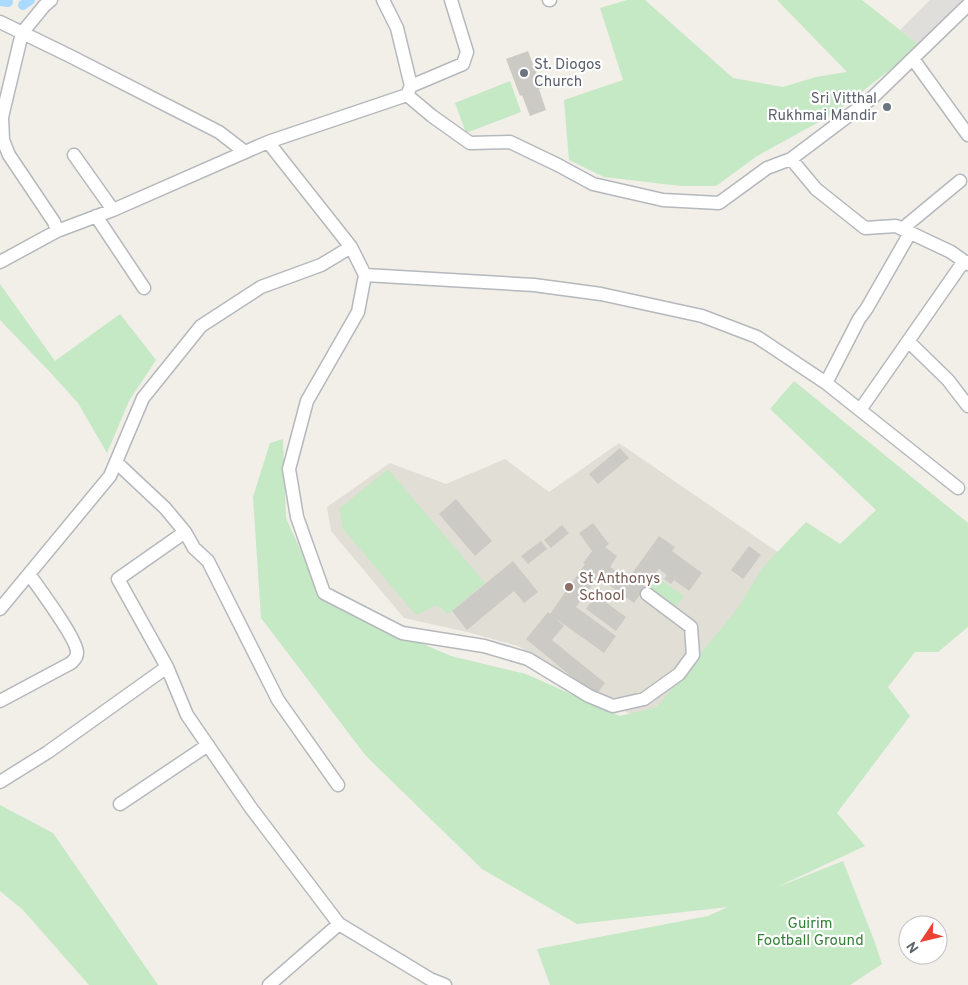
<svg xmlns="http://www.w3.org/2000/svg" width="968" height="985" font-family="Overpass,sans-serif">
  <style>
    .industrial { fill: #e0deda }
    .education { fill: #e1ded6 }
    .green { fill: #c5e8c5 }
    .lines { fill: none; stroke-linecap: round; stroke-linejoin: round }
    .canal { stroke: #aadaff; stroke-width: 10 }
    .building { fill: #cccac5 }
    .minor-casing { stroke: #b5b8bc; stroke-width: 15 }
    .minor { stroke: #fff; stroke-width: 12 }
    .worship-dot { fill: #6b7280; stroke: #fff; stroke-width: 2 }
    .education-dot { fill: #8d6e63; stroke: #fff; stroke-width: 2 }
    .labels { text-anchor: middle; stroke-width: 4.5; stroke-linejoin: round; paint-order: stroke }
    .worship-label { font-size: 15px; fill: #5b616d; stroke: #fff; text-anchor: start }
    .education-label { font-size: 15px; fill: #785e54; stroke: #fff; text-anchor: start }
    .park-label { font-size: 15px; fill: #348238; stroke: #fff }
  </style>
  <rect width="100%" height="100%" fill="#f1efe8"/>
  <path class="industrial" d="M930,0H964L920,46L900,30Z"/>
  <path class="education" d="M619,443L782,555L695,680L643,722L518,646L467,632L404,618L331,531L327,507L390,463L446,484L505,459L549,492Z"/>
  <path class="green" d="M627,0H645L733,78L783,87L816,77L847,72L777,0H862L920,46L835,113L757,156L716,186H681L604,177L569,160L564,100L623,80L600,8Z
    M510,81L521,112L466,133L455,103Z
    M0,284L55,361L120,314L156,360L129,401L107,453L78,403L49,371L0,320Z
    M794,381L968,523V627L938,652H915L888,687L910,716L837,813L865,846L775,888L843,861L874,940L882,964L850,985H550L537,949L708,916L728,907L577,924L482,869L366,756L261,618L253,497L270,443L283,439L286,518L315,582L353,614L451,656L526,674L620,716L657,707L738,608L763,567L806,522L840,544L876,510L770,409Z
    M388,469L485,583L448,614L437,605L416,615L343,529L339,509Z
    M657,577L684,596L673,611L647,592Z
    M0,805L53,833L158,985H89L23,910L0,891Z"/>
  <g class="lines">
    <path class="canal" d="M0,1L8,2
      M23,5L30,0"/>
  </g>
  <path class="building" d="M528,51L542,88L539,89L546,110L530,116L522,95L520,96L506,59Z
    M620,448L629,458L598,484L589,474Z
    M456,499L492,541L475,556L439,514Z
    M593,523L609,544L605,547L617,556L610,567L628,579L659,536L675,547L672,551L702,573L689,591L674,580L671,584L664,579L667,575L659,569L634,603L601,579L603,577L600,575L576,607L616,636L604,653L555,618L564,626L552,640L605,683L595,696L526,639L548,612L550,614L585,564L583,563L592,551L579,533Z
    M562,525L569,533L551,548L544,540Z
    M541,541L547,549L528,564L521,556Z
    M749,546L761,555L743,579L731,570Z
    M513,561L538,592L524,603L514,591L467,630L452,611Z
    M596,595L626,617L616,631L586,609Z"/>
  <g class="lines">
    <g class="minor-casing">
      <path id="minor" d="M51,0L44,6L22,33L2,117L3,140L9,155L54,222L57,231
        M383,0L397,28L411,86
        M549,0H550
        M0,22L70,56L219,132L245,152
        M913,59L968,135
        M407,95L411,86L463,64L467,52L451,0
        M268,142L351,247L365,275L358,312L307,401L289,469L297,517L324,593L402,633L484,646L528,659L589,696L613,706L644,699L679,674L693,655L691,627L647,594
        M74,155L113,210
        M791,159L816,189L865,228L896,226L951,252L968,264
        M96,216L144,288
        M902,229L960,181
        M0,262L57,231L113,210L268,142L407,95L432,116L470,143L510,142L558,165L593,184L663,200L719,203L767,168L791,159L872,98L968,5
        M365,275L534,285L601,294L702,316L757,337L826,383L958,488
        M908,341L948,380L968,406
        M826,383L859,319L867,308L910,233
        M860,410L964,261
        M116,462L165,508L185,532L194,548L208,561L278,700L338,785
        M185,532L118,579L167,667L187,715L251,808L339,924L430,979L445,985
        M0,609L110,476L143,398L201,326L261,287L321,265L351,247
        M0,701L71,663C74,660 77,658 77,653C78,640 38,587 29,574
        M0,782L48,752L167,667
        M120,804L208,745
        M269,985L339,924"/>
    </g>
    <use href="#minor" class="minor"/>
  </g>
  <g class="worship-dot">
    <circle cx="524" cy="73" r="5"/>
    <circle cx="887" cy="107" r="5"/>
  </g>
  <circle class="education-dot" cx="569" cy="587" r="5"/>
  <g class="labels">
    <g class="worship-label">
      <text x="534" y="69">St. Diogos<tspan x="534" dy="17">Church</tspan></text>
      <text x="877" y="103" text-anchor="end">Sri Vitthal<tspan x="877" dy="17">Rukhmai Mandir</tspan></text>
    </g>
    <g class="education-label">
      <text x="579" y="583">St Anthonys<tspan x="579" dy="17">School</tspan></text>
    </g>
    <g class="park-label">
      <text x="810" y="928">Guirim<tspan x="810" dy="17">Football Ground</tspan></text>
    </g>
  </g>
  <g transform="translate(923 940) rotate(235)"><circle r="24" fill="#ffffff" stroke="#bfc1c3"/>
  <path d="M0-4L9 19L0 12L-9 19Z" fill="#ea4335"/>
  <text y="-8" font-size="14" font-weight="bold" text-anchor="middle" fill="#5f6368">N</text>
  </g>
</svg>
